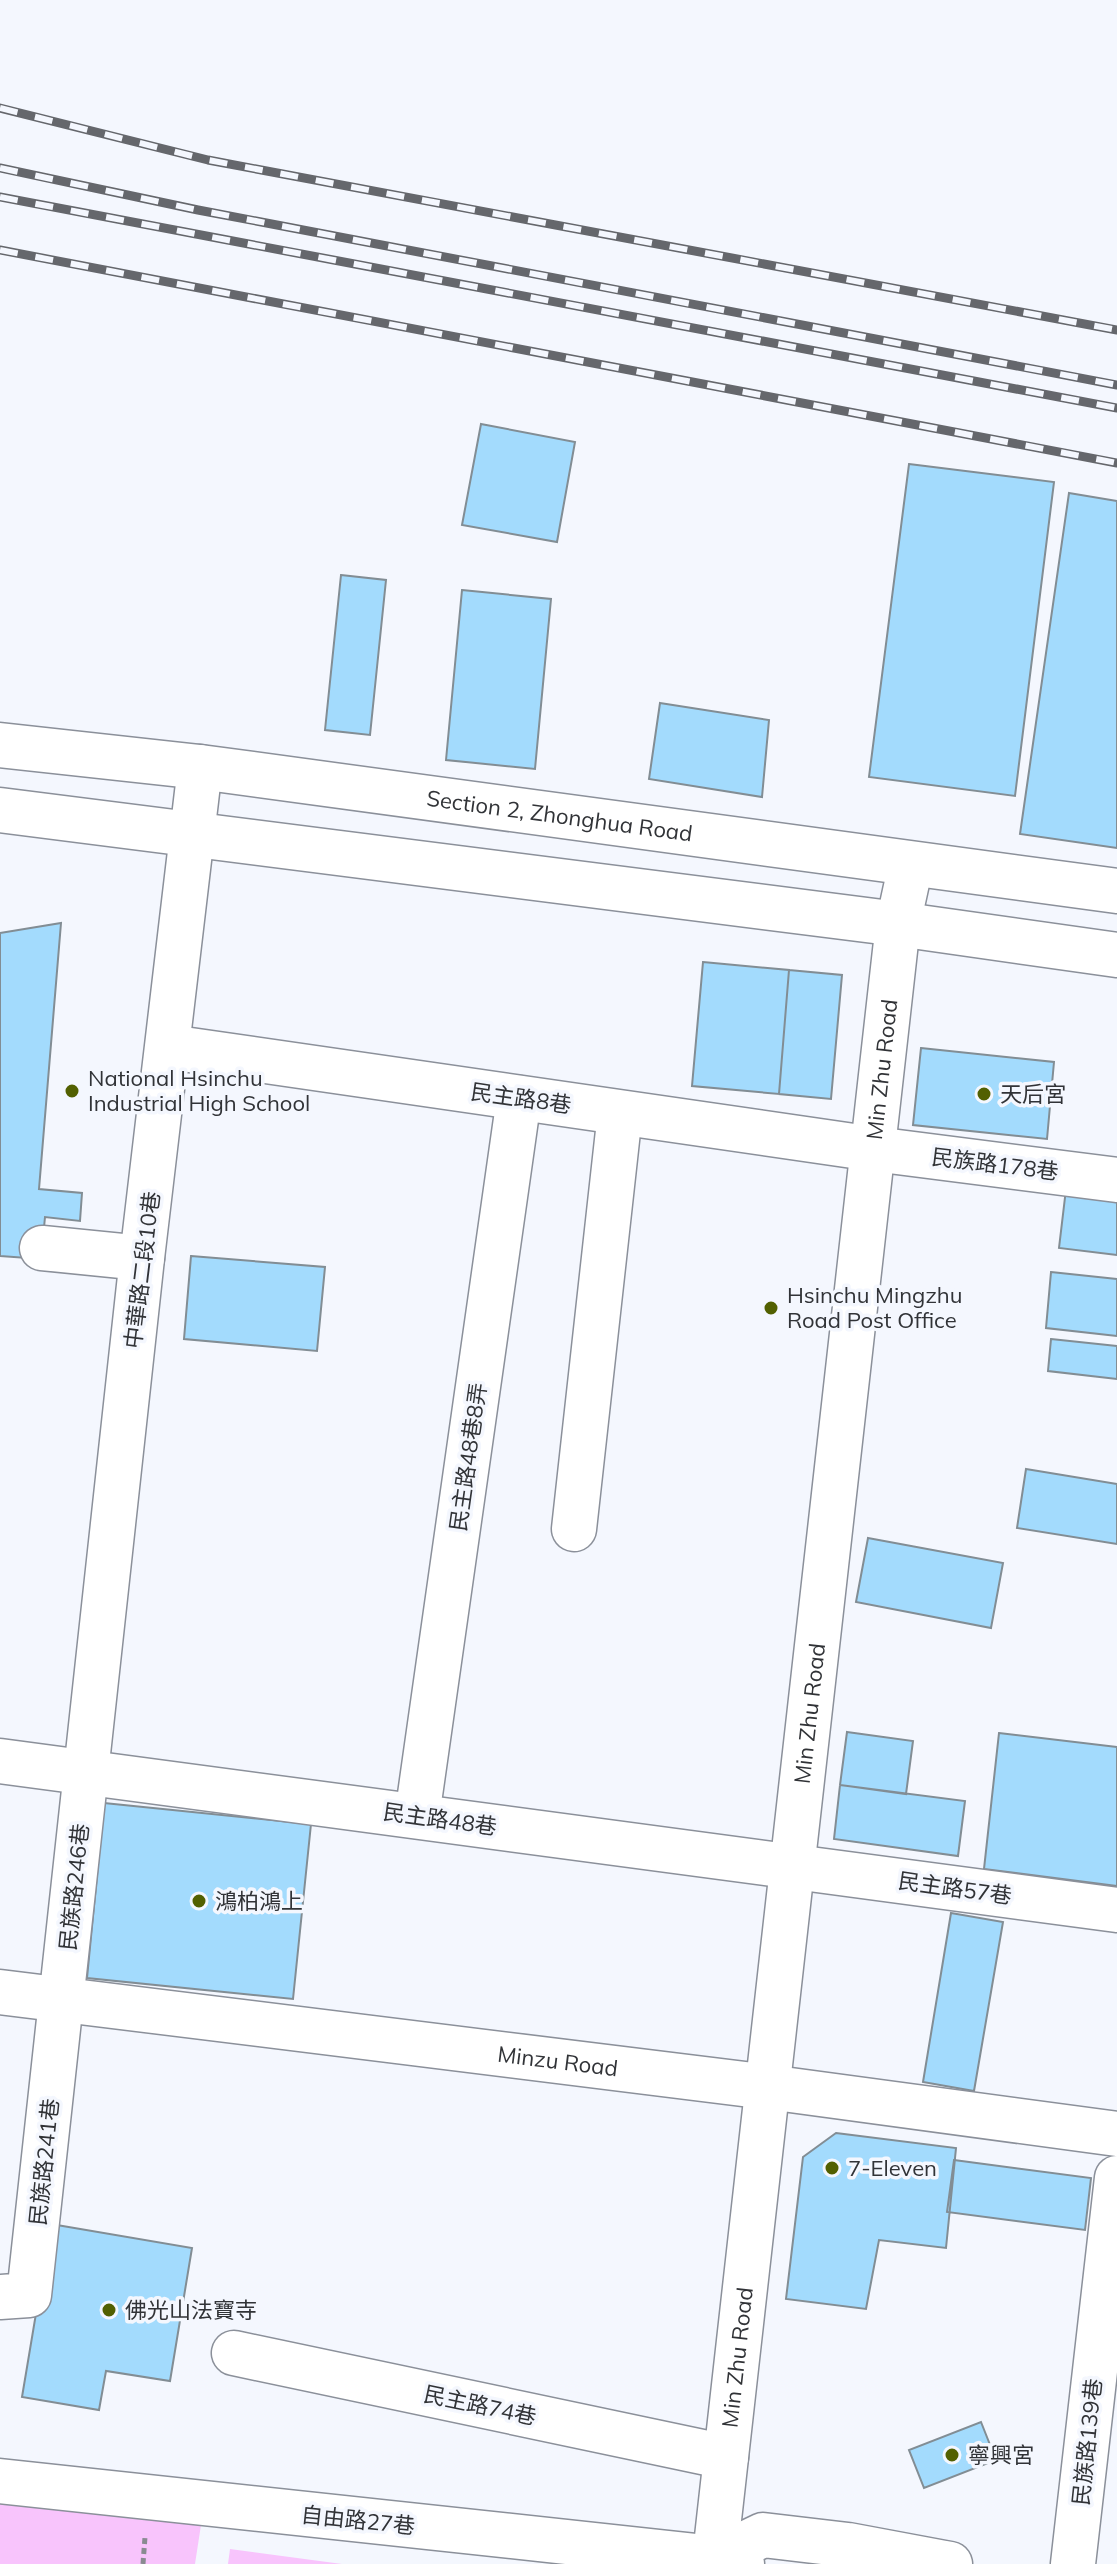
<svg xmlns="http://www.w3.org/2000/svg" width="1117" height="2564" font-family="Mulish,'Noto Sans TC',sans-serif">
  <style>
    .green { fill: #f8c4fc }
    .building { fill: #a3dbfd; stroke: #828d94; stroke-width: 2 }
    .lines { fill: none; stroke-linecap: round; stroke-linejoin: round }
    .minor-casing { stroke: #8b909a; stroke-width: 47 }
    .path { stroke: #898b91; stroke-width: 5; stroke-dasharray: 6 4; stroke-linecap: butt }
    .minor { stroke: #fff; stroke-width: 44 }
    .rail-casing { stroke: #65676c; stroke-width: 9 }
    .rail { stroke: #f4f7fe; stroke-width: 6; stroke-dasharray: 18; stroke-linecap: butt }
    .poi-dot { fill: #526001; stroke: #f4f7fe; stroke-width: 3 }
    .labels { text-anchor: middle; stroke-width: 7; stroke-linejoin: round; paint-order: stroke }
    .street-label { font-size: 22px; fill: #313337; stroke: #f4f7fe }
    .poi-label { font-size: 22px; fill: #313337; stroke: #f4f7fe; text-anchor: start }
  </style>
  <rect width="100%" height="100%" fill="#f4f7fe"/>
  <path class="green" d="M0,2504L201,2525L195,2564H0Z
    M230,2549L342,2564H228Z"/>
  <path class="building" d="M481,424L575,442L557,542L462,525Z
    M909,464L1054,482L1015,796L869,777Z
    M1069,493L1117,501V848L1020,834Z
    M341,575L386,580L370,735L325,730Z
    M462,590L551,599L535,769L446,760Z
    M660,703L769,720L762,797L649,779Z
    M61,923L39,1189L82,1193L80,1221L45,1217L41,1259L0,1256V933Z
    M703,962L789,970L779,1094L692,1086Z
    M789,970L842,975L831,1099L779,1094Z
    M921,1048L1054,1062L1047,1139L913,1125Z
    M1066,1189L1117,1195V1255L1059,1248Z
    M191,1256L325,1267L317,1351L184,1339Z
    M1051,1272L1117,1279V1336L1046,1328Z
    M1051,1339L1117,1346V1379L1048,1371Z
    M1026,1469L1117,1484V1544L1017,1528Z
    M868,1538L1003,1563L991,1628L856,1602Z
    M847,1732L913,1741L906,1794L840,1785Z
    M999,1733L1117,1747V1886L984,1869Z
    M840,1785L965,1801L958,1856L834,1839Z
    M104,1803L311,1824L293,1999L87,1978Z
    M951,1913L1003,1922L974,2091L923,2082Z
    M836,2133L956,2148L946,2248L879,2240L866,2309L786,2299L803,2157Z
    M954,2160L1091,2178L1085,2230L947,2212Z
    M51,2224L192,2248L170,2381L106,2371L99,2410L22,2397Z
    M981,2422L996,2460L924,2488L909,2450Z"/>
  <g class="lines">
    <g class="minor-casing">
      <g id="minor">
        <path id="s1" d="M0,745L200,767L1117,891"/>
        <path d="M0,810L898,924L1117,955"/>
        <path d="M169,1047L874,1149L1117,1180"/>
        <path d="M42,1248L142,1258"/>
        <path d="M574,1529L620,1113"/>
        <path d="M0,1761L1117,1910"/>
        <path d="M417,1816L519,1098"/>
        <path id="s2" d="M0,1992L768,2087L1117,2134"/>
        <path d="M0,2297L29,2295L142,1258L200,767"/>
        <path d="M234,2353L726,2457"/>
        <path d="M0,2481L715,2558L742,2564"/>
        <path d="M715,2558L763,2535L848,2545L950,2564"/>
        <path id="s3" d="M714,2564L898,924L911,864"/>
        <path d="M1073,2564L1117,2178"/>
      </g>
    </g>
    <path class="path" d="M143,2564L145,2537"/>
    <use href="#minor" class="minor"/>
    <g class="rail-casing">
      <path id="rail" d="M0,108L208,160L1117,330
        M0,168L198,210L1117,385
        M0,197L1117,408
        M0,250L1117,463"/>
    </g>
    <use href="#rail" class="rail"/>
  </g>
  <g class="poi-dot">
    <circle cx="72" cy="1091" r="8"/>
    <circle cx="984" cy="1094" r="8"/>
    <circle cx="771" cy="1308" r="8"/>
    <circle cx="199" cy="1901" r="8"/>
    <circle cx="832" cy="2168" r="8"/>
    <circle cx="109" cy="2310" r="8"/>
    <circle cx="952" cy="2455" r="8"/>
  </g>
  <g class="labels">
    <g class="street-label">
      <text dy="8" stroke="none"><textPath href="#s1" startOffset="564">Section 2, Zhonghua Road</textPath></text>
      <text dy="8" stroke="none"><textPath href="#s3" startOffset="1504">Min Zhu Road</textPath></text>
      <text transform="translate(521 1098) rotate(8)" y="8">民主路8巷</text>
      <text transform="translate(995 1164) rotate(7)" y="8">民族路178巷</text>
      <text transform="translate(142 1270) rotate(-83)" y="8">中華路二段10巷</text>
      <text transform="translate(468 1457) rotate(-82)" y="8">民主路48巷8弄</text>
      <text dy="8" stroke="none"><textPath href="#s3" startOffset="856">Min Zhu Road</textPath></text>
      <text transform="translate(440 1819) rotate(8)" y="8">民主路48巷</text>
      <text transform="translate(74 1887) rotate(-84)" y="8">民族路246巷</text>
      <text transform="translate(955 1888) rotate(8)" y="8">民主路57巷</text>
      <text dy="8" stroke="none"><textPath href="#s2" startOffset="562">Minzu Road</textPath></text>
      <text transform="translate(44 2162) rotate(-84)" y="8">民族路241巷</text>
      <text dy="8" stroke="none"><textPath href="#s3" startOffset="208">Min Zhu Road</textPath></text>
      <text transform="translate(480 2405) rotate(12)" y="8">民主路74巷</text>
      <text transform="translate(1087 2442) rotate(-84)" y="8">民族路139巷</text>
      <text transform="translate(358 2520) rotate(6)" y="8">自由路27巷</text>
    </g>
    <g class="poi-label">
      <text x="88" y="1086">National Hsinchu<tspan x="88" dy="25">Industrial High School</tspan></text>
      <text x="1000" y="1102">天后宮</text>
      <text x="787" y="1303">Hsinchu Mingzhu<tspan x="787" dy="25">Road Post Office</tspan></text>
      <text x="215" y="1909">鴻柏鴻上</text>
      <text x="848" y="2176">7-Eleven</text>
      <text x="125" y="2318">佛光山法寶寺</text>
      <text x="968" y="2463">寧興宮</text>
    </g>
  </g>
</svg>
